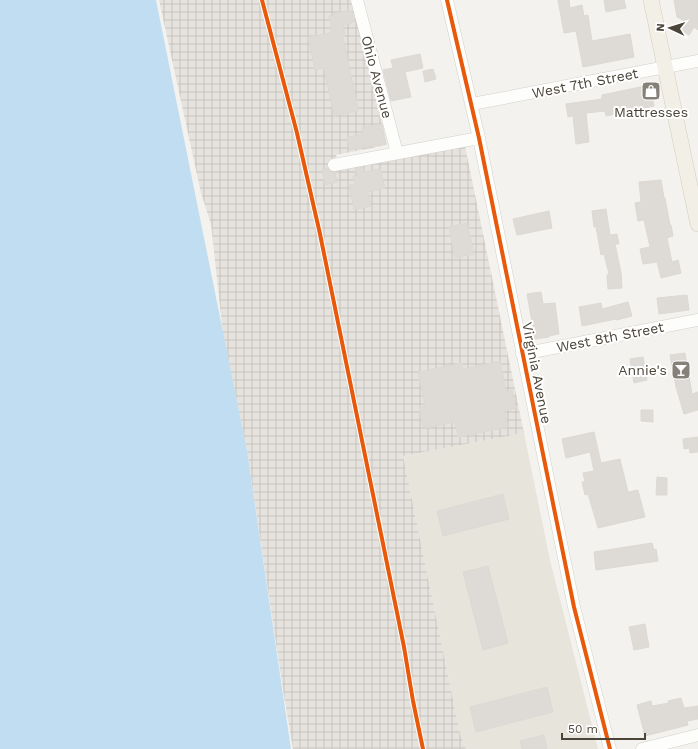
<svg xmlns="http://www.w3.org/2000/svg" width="698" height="749" font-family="'Work Sans',sans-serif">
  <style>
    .residential { fill: #e7e4dc }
    .industrial { fill: url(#industrial-grid) }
    .water { fill: #c0ddf1 }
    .building { fill: #dedbd6; stroke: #dcd9d4 }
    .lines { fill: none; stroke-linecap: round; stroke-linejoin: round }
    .minor-casing { stroke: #d2d0cb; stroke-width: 13 }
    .major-casing { stroke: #d6cebb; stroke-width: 16 }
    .minor { stroke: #fdfdfc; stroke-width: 12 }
    .major { stroke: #f2efe6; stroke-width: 15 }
    .cycleway-casing { stroke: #fff; stroke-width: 6 }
    .cycleway { stroke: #e8590c; stroke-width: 4 }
    .labels { text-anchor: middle; stroke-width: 4; stroke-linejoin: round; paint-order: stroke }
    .street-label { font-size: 14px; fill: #4b4439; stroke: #fff }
    .poi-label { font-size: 14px; fill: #4b4439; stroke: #fff }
  </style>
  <defs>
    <pattern id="industrial-grid" width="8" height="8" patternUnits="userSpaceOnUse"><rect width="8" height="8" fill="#e6e2de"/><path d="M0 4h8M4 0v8" fill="none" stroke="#c7c3bf"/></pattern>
  </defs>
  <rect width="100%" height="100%" fill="#f4f2ee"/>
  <path class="residential" d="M524,433L550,560L598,749H466L460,734L403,456Z"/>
  <path class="industrial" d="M159,0H352L387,145L336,155L339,169L465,146L524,433L403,456L460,734L466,749H293L284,696L247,451L223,334L211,224L201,193Z"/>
  <path class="water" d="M0,0H156L247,451L291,749H0Z"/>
  <path class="building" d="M558,0H569L570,8L582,5L584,16L588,15L592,41L630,34L634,57L583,67L576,31L564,33Z
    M604,0H624L626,8L606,12Z
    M674,0H698V30L694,27L689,35L680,29L685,21L677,17Z
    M348,10V12L352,11L354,22L350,23L351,24L343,25L345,36L343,37L358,108V111L334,116L324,68L315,70L308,37L331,33L330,28H332L329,16L333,15V14Z
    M420,54L423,68L405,72L411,97L391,101L383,70L393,68L391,60Z
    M433,69L436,79L425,82L423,71Z
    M650,85L654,106L606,116L605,111L586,113L589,142L576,144L573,116L568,117L566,104L602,99V95Z
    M382,124L386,144L349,150L347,137L363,134L362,127Z
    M363,167L364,172L379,169L380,171H381L385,188L368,192L371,206L354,210L349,185L355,184L353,176L357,175L355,169Z
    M328,168L331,172H335L337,182L325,185L322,170Z
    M661,180L664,198H665L670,225H671L673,236L667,238L672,262L678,260L681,273L661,278L657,262L643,264L640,249L650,247L644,220L638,221L635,203L641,202L639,182Z
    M606,209L610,235L617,234L619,244H615L621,272L622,288L608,289L607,275L609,274L604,254L601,255L596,227H594L592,211Z
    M549,211L552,228L517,235L513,219Z
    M467,223L474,254L455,258L449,227Z
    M541,292L543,304L555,303L559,334L549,336V337L535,339L527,294Z
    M687,295L689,310L659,314L657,298Z
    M628,302L632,316L617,320L616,319L582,326L579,307L601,303L602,309Z
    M685,353L692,394L698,392V410L684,414L676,387L670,355Z
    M643,357L647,380L634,383L630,359Z
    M500,361L506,392L512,390L516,408L505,411L508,427L458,437L455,422L426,428V426H423L419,408L425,406L418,372L462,363L463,369Z
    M641,410H653V422L641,421Z
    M594,432L601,463L620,459L628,492L638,490L645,517L598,528L588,494L585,495L582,482H585L583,473L594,471L590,452L566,458L562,439Z
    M698,437V452L690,453L689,448L684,449L683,439Z
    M657,477L667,478V495H656Z
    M503,494L509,519L443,536L437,511Z
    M652,543L654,550L656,549L658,561L596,570L594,552Z
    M488,566L508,643L483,650L463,572Z
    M645,624L649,647L634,650L629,627Z
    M547,687L553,712L476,732L470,707Z
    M681,698L684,708L698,706V719L687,721L688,725L645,736L637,705L651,701L652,706L669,703L668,701Z
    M544,735L547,749H522L520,741Z"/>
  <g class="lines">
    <g class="minor-casing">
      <path id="minor" d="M357,0L397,153
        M447,0L479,138L574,607L610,749
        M472,104L698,61
        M334,165L479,138
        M522,354L698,320
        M642,749L698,735"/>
    </g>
    <g class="major-casing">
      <path id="major" d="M651,0L698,224"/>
    </g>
    <use href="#minor" class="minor"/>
    <use href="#major" class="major"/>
    <g class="cycleway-casing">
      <path id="cycleway" d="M262,0L297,133L320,234L404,647L413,701L423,749
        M447,0L479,138L574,607L610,749"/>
    </g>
    <use href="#cycleway" class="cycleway"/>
  </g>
  <defs>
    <g id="shop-square" transform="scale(1)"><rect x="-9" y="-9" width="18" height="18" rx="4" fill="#868178" stroke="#fff"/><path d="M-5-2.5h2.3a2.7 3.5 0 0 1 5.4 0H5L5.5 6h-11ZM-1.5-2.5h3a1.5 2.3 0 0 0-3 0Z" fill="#fff"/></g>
    <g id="bar-square" transform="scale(1)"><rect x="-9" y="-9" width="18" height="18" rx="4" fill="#868178" stroke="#fff"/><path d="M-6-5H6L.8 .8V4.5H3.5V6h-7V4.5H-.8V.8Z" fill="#fff"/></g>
  </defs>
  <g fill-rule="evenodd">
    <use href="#shop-square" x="651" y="91"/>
    <use href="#bar-square" x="681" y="370"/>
  </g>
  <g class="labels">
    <g class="street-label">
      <text transform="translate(377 77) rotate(75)" y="5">Ohio Avenue</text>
      <text transform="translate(585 83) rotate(-11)" y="5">West 7th Street</text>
      <text transform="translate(610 337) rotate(-11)" y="5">West 8th Street</text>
      <text transform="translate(537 373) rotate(79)" y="5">Virginia Avenue</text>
    </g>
    <g class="poi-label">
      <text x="651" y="117">Mattresses</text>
      <text x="667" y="375" text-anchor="end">Annie's</text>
    </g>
  </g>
  <g transform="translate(670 28) rotate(274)" stroke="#ffffff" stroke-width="3" paint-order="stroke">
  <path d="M0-3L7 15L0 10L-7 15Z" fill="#4b4439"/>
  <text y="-6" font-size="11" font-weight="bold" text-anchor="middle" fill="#4b4439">N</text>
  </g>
  <path d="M562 733v6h83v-6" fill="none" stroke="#4b4439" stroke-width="2"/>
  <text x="568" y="733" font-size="12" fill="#4b4439" stroke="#ffffff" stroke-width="3" paint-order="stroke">50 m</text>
</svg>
